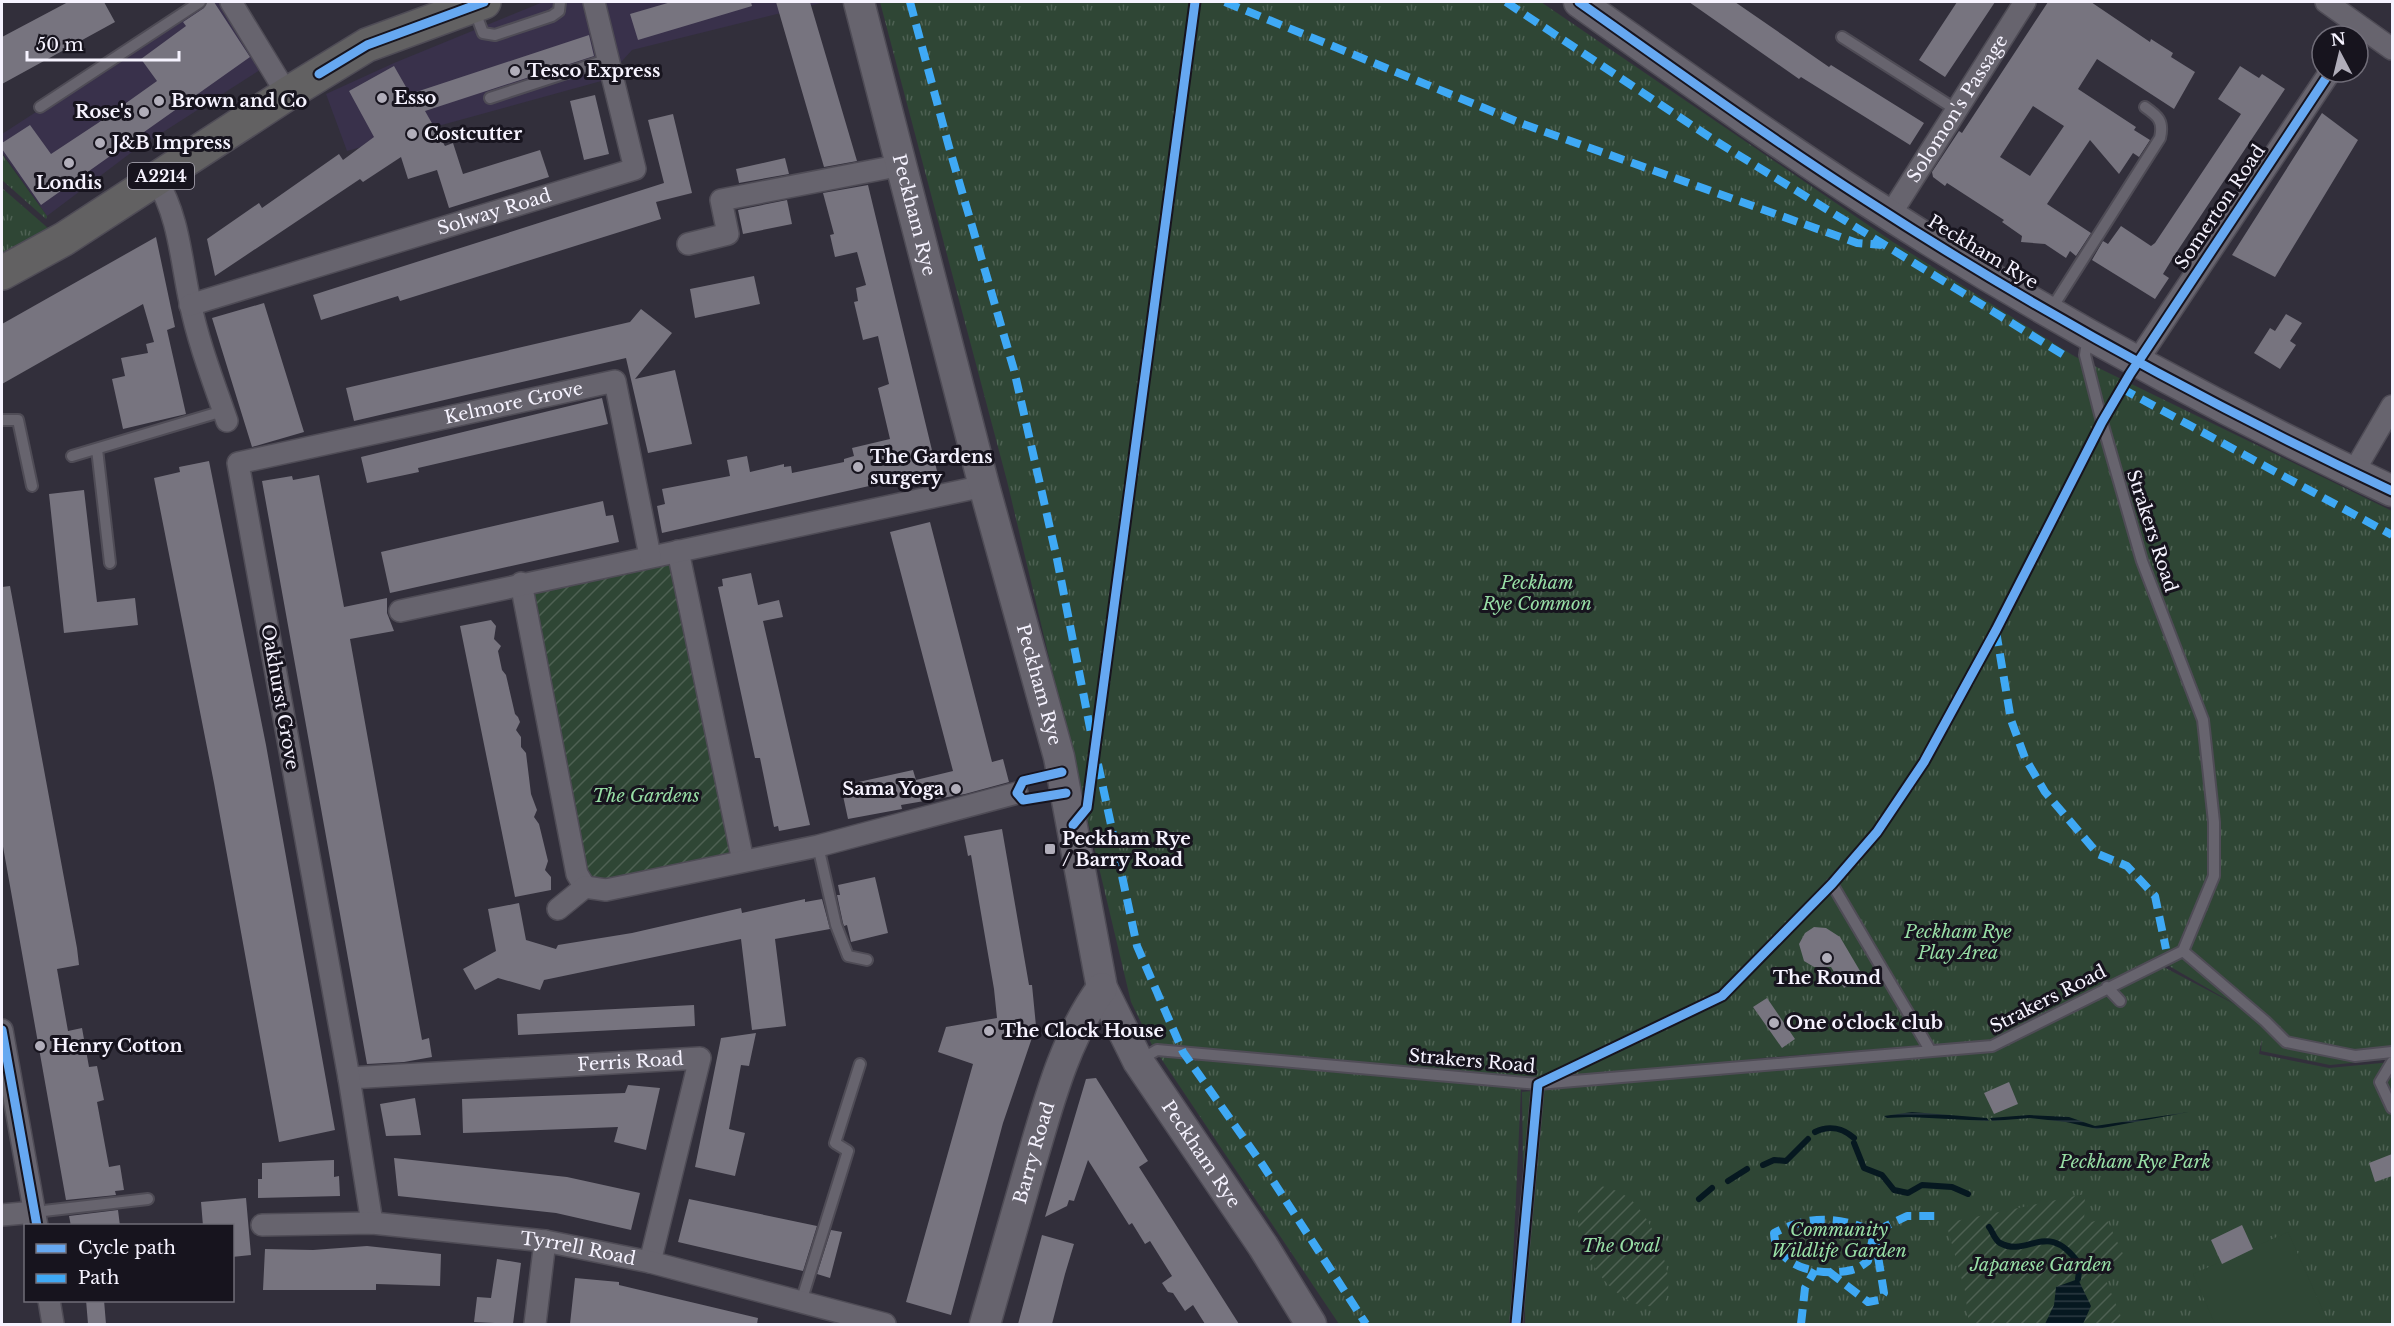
<svg xmlns="http://www.w3.org/2000/svg" width="2394" height="1326" font-family="'Libre Baskerville',serif">
  <style>
    .built { fill: #39314b }
    .park { fill: url(#park-tufts) }
    .garden { fill: url(#garden-furrows) }
    .pitch { fill: #2f4635 }
    .water { fill: url(#water-rules) }
    .lines { fill: none; stroke-linecap: round; stroke-linejoin: round }
    .stream { stroke: #061820; stroke-width: 6 }
    .building { fill: #77747f; fill-rule: evenodd }
    .lane-casing { stroke: #4f4c56; stroke-width: 14 }
    .street-casing { stroke: #4f4c56; stroke-width: 24 }
    .secondary-casing { stroke: #4f4c56; stroke-width: 33 }
    .primary-casing { stroke: #4f4c56; stroke-width: 36 }
    .lane { stroke: #67646e; stroke-width: 10 }
    .street { stroke: #67646e; stroke-width: 21 }
    .secondary { stroke: #67646e; stroke-width: 30 }
    .primary { stroke: #626162; stroke-width: 33 }
    .quiet { stroke: #3fa9f5; stroke-width: 8; stroke-dasharray: 15 8; stroke-linecap: butt }
    .cycleway-casing { stroke: #17141e; stroke-width: 13 }
    .cycleway { stroke: #66a8f1; stroke-width: 9 }
    .poi-dot { fill: #b1aeba; stroke: #17141e; stroke-width: 2 }
    .labels { text-anchor: middle; stroke-width: 6; stroke-linejoin: round; paint-order: stroke }
    .shield { fill: #17141e; stroke: #b3b0bc; stroke-width: 1.5 }
    .shield-label { font-size: 16px; font-weight: bold; fill: #f6f3ff }
    .poi-label { font-size: 18px; font-weight: bold; fill: #f6f3ff; stroke: #17141e; text-anchor: start }
    .street-label { font-size: 18px; fill: #f6f3ff; stroke: #17141e }
    .park-label { font-size: 18px; font-style: italic; fill: #97dea5; stroke: #17141e }
  </style>
  <defs>
    <pattern id="park-tufts" width="24" height="20" patternUnits="userSpaceOnUse" patternTransform="scale(1.5)"><rect width="24" height="20" fill="#2f4635"/><path d="M3 7l-1-3M5 7V3M7 7l1-3M15 17l-1-3M17 17v-4M19 17l1-3" fill="none" stroke="#4e6153"/></pattern>
    <pattern id="garden-furrows" width="10" height="10" patternUnits="userSpaceOnUse" patternTransform="scale(1.5)"><rect width="10" height="10" fill="#2f4635"/><path d="M-1 1l2-2M0 10L10 0M9 11l2-2" fill="none" stroke="#4e6153"/></pattern>
    <pattern id="water-rules" width="6" height="5" patternUnits="userSpaceOnUse" patternTransform="scale(1.5)"><rect width="6" height="5" fill="#061820"/><path d="M0 2.5h6" fill="none" stroke="#2b3a41"/></pattern>
  </defs>
  <rect width="100%" height="100%" fill="#322f3b"/>
  <path class="built" d="M206,2H225L266,66L132,152L47,216L2,152V134Z
    M543,2H825L632,50L605,80L347,151L326,94L394,63Z"/>
  <path class="park" d="M880,2H1541L1893,242L2074,356L2392,511V1059L2330,1065L2261,1051L2262,1038L2259,1054L2329,1068L2392,1062V1324H1525L1522,1092L1762,1068L1993,1050L2156,963L2240,1007L2157,959L1991,1040L1762,1058L1521,1089L1510,1324H1339L1152,1045L1131,1002L1007,481Z
    M2,154L47,216L46,219L2,180Z
    M2,188L49,229L2,253Z"/>
  <path class="garden" d="M674,559L735,855L606,883L591,881L583,870L527,588Z
    M1597,1185C1610,1188 1620,1191 1630,1199C1652,1217 1679,1279 1664,1304C1609,1324 1545,1207 1597,1185Z
    M2085,1194L2084,1224L2106,1218L2124,1256L2101,1268L2124,1324H1969L1965,1291L1946,1223Z"/>
  <path class="pitch" d="M2288,1232L2329,1324H2215L2193,1274Z"/>
  <path class="water" d="M1912,1112L1987,1118L1989,1121L1909,1117L1887,1118L1884,1116Z
    M2189,1112L2097,1129L2066,1122L2030,1118L1992,1121L1990,1118L2029,1115L2069,1117L2095,1126Z
    M2078,1279L2091,1306L2083,1324H2045L2054,1305L2056,1287Z"/>
  <g class="lines">
    <path class="stream" d="M1815,1132C1829,1125 1843,1128 1854,1138
      M1854,1143L1864,1168L1882,1175L1894,1190L1908,1193L1922,1185L1952,1187L1968,1194
      M1763,1165L1774,1160L1786,1161L1808,1139
      M1728,1181L1747,1169
      M1699,1199L1712,1188
      M1989,1227C1993,1232 1994,1239 2000,1243C2029,1259 2047,1217 2080,1265L2078,1279"/>
  </g>
  <path class="building" d="M68,2H104L115,22L2,84V37Z
    M207,2H214L250,57L41,205L2,149V143L30,125L51,154L98,123L157,81L141,59L186,26L183,22L204,8Z
    M671,2H751L752,6L638,40L630,14Z
    M776,2H810L857,161L824,167Z
    M1689,2H1735L1829,67L1831,65L1924,123L1910,145L1801,77L1799,79Z
    M1957,2H1995L1945,77L1919,60Z
    M2048,2H2091L2150,42L2151,39L2173,53L2171,57L2195,72L2174,109L2097,59L2078,89L2136,127L2134,130L2150,140L2139,157L2133,153L2119,174L2090,140L2047,204L2091,233L2076,256L2070,251L2066,258L2045,244L2021,242L2022,236L2002,222L2004,220L1947,183L1945,186L1933,177L1932,172L1959,131L1962,133ZM2033,106L2064,126L2030,176L2000,157Z
    M589,35L594,56L425,111L445,146L453,143L463,174L540,150L549,177L449,208L437,170L408,179L401,157L363,182L360,179L215,276L207,239L259,203L262,208L339,154L343,160L374,137L349,91L394,66L410,94Z
    M2240,66L2259,78L2262,74L2285,89L2174,256L2163,274L2169,278L2155,299L2092,260L2103,241L2108,244L2121,226L2151,246L2155,243L2241,114L2218,99Z
    M595,95L609,154L584,160L570,101Z
    M2322,113L2358,140L2275,277L2232,255Z
    M673,114L692,193L656,202L661,219L400,301L398,296L321,320L313,295L664,183L648,120Z
    M785,158L789,174L739,183L736,169Z
    M868,185L937,471L934,475L901,483L900,479L662,533L657,506L665,504L662,489L730,476L727,460L747,456L750,472L784,464V467L791,466L792,473L844,462V459L854,456L852,448L890,439L878,388L889,384L878,336L863,340L854,302L858,301L856,288L866,285L857,252L835,257L830,235L834,234L823,193Z
    M787,200L792,224L743,234L738,210Z
    M156,237L175,327L167,330L186,414L123,429L112,379L125,376L121,358L148,353L146,344L154,342L143,304L2,384V324Z
    M754,276L760,304L695,318L690,289Z
    M264,303L304,432L252,447L212,318Z
    M641,309L672,333L635,379L675,370L692,444L648,453L626,358L354,421L346,388L630,322Z
    M2286,314L2302,323L2290,341L2296,345L2280,369L2254,353L2270,328L2275,331Z
    M602,398L608,424L418,468L419,472L367,483L361,457Z
    M209,461L266,745L335,1130L279,1142L214,783L154,478L180,472L179,467Z
    M319,475L344,607L387,598V613L394,631L350,639L422,1040L429,1038L432,1057L404,1062L367,1064L262,481L292,476L293,480Z
    M84,490L97,602L135,598L138,625L64,633L49,494Z
    M603,501L606,516L613,515L619,542L390,593L381,552Z
    M930,522L992,762L1003,759L1009,782L965,794L901,805L902,809L848,819L842,791L856,789L854,783L913,770L916,780L953,771L890,532Z
    M751,573L758,605L779,600L783,617L763,621L810,825L779,831L778,826L774,827L760,758H755L718,587L723,586L722,579Z
    M10,586L77,948L79,965L57,969L68,1031L82,1028L89,1067L97,1066L104,1100L97,1102L109,1167L120,1165L124,1190L115,1191L116,1195L66,1200L2,841V587Z
    M491,620L496,626L494,639L501,646L498,651L502,670L506,675L515,714L518,717L520,722L516,730L521,737V747L526,753L531,794L537,810L534,817L539,824L548,861L545,870L551,877V890L515,897L460,626Z
    M1002,829L1029,985H1032L1036,1026L1003,1123L951,1315L906,1302L973,1064L938,1052L946,1027L997,1018L994,989L971,855L968,856L964,836Z
    M875,877L888,933L851,942L847,925L844,926L843,923L837,895H840L838,885Z
    M805,899V902L822,899L830,929L775,939L786,1026L752,1030L741,939L544,980L540,990L498,978L475,990L463,969L496,951L488,909L519,903L526,940L556,949L558,945L632,933L741,908L742,913Z
    M1814,927L1826,928L1840,937L1863,976L1844,988L1831,967H1814L1804,961L1799,944L1805,933Z
    M1767,998L1795,1039L1782,1048L1753,1007Z
    M694,1005L695,1026L518,1035L517,1014Z
    M756,1033L749,1066L741,1065L729,1129L745,1133L735,1176L695,1167L721,1038Z
    M1096,1078L1148,1161L1139,1167L1239,1324H1205L1193,1305L1185,1311L1173,1293L1168,1292L1162,1283L1172,1276L1150,1241L1145,1244L1132,1223L1129,1225L1088,1160L1074,1201L1069,1200L1067,1206L1045,1217L1086,1079Z
    M2009,1082L2018,1104L1994,1114L1984,1093Z
    M628,1085L660,1088L646,1150L614,1142L618,1127L463,1133L462,1099L625,1093Z
    M415,1098L421,1135L386,1136L380,1104Z
    M2392,1154V1176L2375,1182L2369,1163Z
    M394,1158L567,1177L640,1193L631,1230L556,1213L398,1196Z
    M334,1160V1177L339,1176L340,1196L258,1198V1179H262V1163Z
    M246,1198L251,1255L232,1257V1226H203L201,1202Z
    M689,1199L817,1226L803,1271L678,1242Z
    M118,1210L120,1226H71L69,1216Z
    M2242,1225L2253,1249L2222,1264L2211,1240Z
    M831,1230L842,1232L830,1278L817,1274Z
    M1042,1235L1074,1244L1065,1274L1052,1324H1018Z
    M367,1246L441,1254L440,1286L376,1284V1290H263L265,1249L313,1250Z
    M497,1259L521,1263L513,1324L474,1322L477,1297L491,1298Z
    M575,1278L619,1282V1285L758,1318L757,1324H570Z
    M86,1300H104L106,1324H88Z"/>
  <g class="lines">
    <g class="lane-casing">
      <path id="lane" d="M474,9L483,33L495,35L552,16L559,11L560,2
        M1842,37L1955,109
        M490,98L609,59
        M40,107L200,2
        M2050,311L2160,138C2164,121 2158,116 2145,107
        M2,420H18L32,486
        M97,449L110,563
        M72,456L223,411
        M818,846L836,925L848,956L867,960
        M1832,884L1930,1050
        M2183,951L2265,1021L2286,1042L2355,1056L2392,1052
        M2107,987L2120,1001
        M1140,1060L1157,1050L1538,1084L1992,1046L2183,951L2214,876V822L2203,720L2142,561L2102,422L2085,355L2088,336
        M2392,1062L2380,1082L2392,1108
        M35,1212L148,1199
        M801,1302L848,1151L835,1143L860,1064
        M1516,1324L1538,1084"/>
    </g>
    <g class="street-casing">
      <g id="street">
        <path d="M231,2L287,94"/>
        <path d="M2326,2L2392,49"/>
        <path d="M156,179C179,216 181,260 190,302C198,342 214,383 227,421"/>
        <path id="s1" d="M1890,215L2025,2"/>
        <path d="M688,244L728,234L721,200L902,165"/>
        <path id="s2" d="M190,305L635,169L594,2"/>
        <path d="M2138,360L2330,72"/>
        <path d="M2353,473L2392,406"/>
        <path d="M678,551L743,861"/>
        <path d="M521,583L577,874L585,887"/>
        <path d="M400,611L984,486"/>
        <path d="M558,909L585,887L606,890L818,846L1017,793"/>
        <path d="M2,1030L37,1226"/>
        <path id="s3" d="M349,1078L700,1058L650,1262"/>
        <path d="M2,1215L35,1212"/>
        <path id="s4" d="M372,1223L349,1078L238,463L615,381L650,556"/>
        <path id="s5" d="M262,1225L372,1223L545,1241L650,1262L885,1324"/>
        <path d="M49,1300L53,1324"/>
        <path d="M535,1324L545,1241"/>
      </g>
    </g>
    <g class="secondary-casing">
      <g id="secondary">
        <path id="s6" d="M859,2L984,486L1059,757L1102,988L1138,1061L1263,1246L1311,1324"/>
        <path d="M1579,2C1674,69 1768,137 1866,200C2034,309 2212,406 2392,491"/>
        <path id="s7" d="M985,1324C1000,1272 1015,1219 1030,1166C1048,1105 1064,1040 1102,988"/>
      </g>
    </g>
    <g class="primary-casing">
      <path id="primary" d="M2,273L64,239L287,94L367,45L484,2"/>
    </g>
    <use href="#lane" class="lane"/>
    <use href="#street" class="street"/>
    <use href="#secondary" class="secondary"/>
    <use href="#primary" class="primary"/>
    <path class="quiet" d="M910,2L949,147L1014,370L1057,559L1092,738
      M1225,2L1523,124L1857,243L1882,245
      M1506,2L1714,140L2067,357
      M2121,388L2392,535
      M1996,631L2011,720L2025,758L2045,792L2098,854L2127,866L2155,896L2166,949
      M1098,764L1137,946L1183,1052L1262,1164L1366,1324
      M1874,1232L1868,1261C1864,1264 1858,1269 1852,1270C1822,1277 1776,1269 1774,1233C1808,1215 1840,1216 1874,1232L1907,1216H1936
      M1828,1271L1868,1302L1879,1300L1884,1293L1875,1238
      M1801,1324L1805,1288L1815,1270"/>
    <g class="cycleway-casing">
      <path id="cycleway" d="M1579,2C1674,69 1768,137 1866,200C2034,309 2212,406 2392,491
        M319,74L367,45L484,2
        M1062,772L1023,781L1017,793L1023,800L1066,793
        M1073,825L1087,808L1195,2
        M2,1030L37,1226
        M1516,1324L1538,1084L1722,996L1832,884L1877,832L1924,762L1996,630L2102,422L2130,374L2330,72"/>
    </g>
    <use href="#cycleway" class="cycleway"/>
  </g>
  <g class="poi-dot">
    <circle cx="515" cy="71" r="6"/>
    <circle cx="382" cy="98" r="6"/>
    <circle cx="159" cy="101" r="6"/>
    <circle cx="144" cy="112" r="6"/>
    <circle cx="412" cy="134" r="6"/>
    <circle cx="100" cy="143" r="6"/>
    <circle cx="69" cy="163" r="6"/>
    <circle cx="858" cy="467" r="6"/>
    <circle cx="956" cy="789" r="6"/>
    <rect x="1044" y="843" width="12" height="12" rx="3"/>
    <circle cx="1827" cy="958" r="6"/>
    <circle cx="1774" cy="1023" r="6"/>
    <circle cx="989" cy="1031" r="6"/>
    <circle cx="40" cy="1046" r="6"/>
  </g>
  <g class="labels">
    <rect class="shield" x="128" y="163" width="66" height="26" rx="4.5"/>
    <g class="shield-label">
      <text x="161" y="182">A2214</text>
    </g>
    <g class="poi-label">
      <text x="527" y="77">Tesco Express</text>
      <text x="394" y="104">Esso</text>
      <text x="171" y="107">Brown and Co</text>
      <text x="132" y="118" text-anchor="end">Rose's</text>
      <text x="424" y="140">Costcutter</text>
      <text x="112" y="149">J&amp;B Impress</text>
      <text x="69" y="189" text-anchor="middle">Londis</text>
      <text x="870" y="463">The Gardens<tspan x="870" dy="21">surgery</tspan></text>
      <text x="944" y="795" text-anchor="end">Sama Yoga</text>
      <text x="1062" y="845">Peckham Rye<tspan x="1062" dy="21">/ Barry Road</tspan></text>
      <text x="1827" y="984" text-anchor="middle">The Round</text>
      <text x="1786" y="1029">One o'clock club</text>
      <text x="1001" y="1037">The Clock House</text>
      <text x="52" y="1052">Henry Cotton</text>
    </g>
    <g class="street-label">
      <text dy="6" stroke="none"><textPath href="#s1" startOffset="126">Solomon's Passage</textPath></text>
      <text transform="translate(2220 207) rotate(-56)" y="6">Somerton Road</text>
      <text dy="6" stroke="none"><textPath href="#s2" startOffset="318">Solway Road</textPath></text>
      <text dy="6" stroke="none"><textPath href="#s6" startOffset="220">Peckham Rye</textPath></text>
      <text transform="translate(1983 252) rotate(31)" y="6">Peckham Rye</text>
      <text dy="6" stroke="none"><textPath href="#s4" startOffset="1054">Kelmore Grove</textPath></text>
      <text transform="translate(2152 531) rotate(72)" y="6">Strakers Road</text>
      <text dy="6" stroke="none"><textPath href="#s6" startOffset="706">Peckham Rye</textPath></text>
      <text transform="translate(280 697) rotate(80)" y="6">Oakhurst Grove</text>
      <text transform="translate(2048 999) rotate(-27)" y="6">Strakers Road</text>
      <text transform="translate(1472 1061) rotate(5)" y="6">Strakers Road</text>
      <text dy="6" stroke="none"><textPath href="#s3" startOffset="282">Ferris Road</textPath></text>
      <text dy="6" stroke="none"><textPath href="#s7" startOffset="178">Barry Road</textPath></text>
      <text dy="6" stroke="none"><textPath href="#s6" startOffset="1210">Peckham Rye</textPath></text>
      <text dy="6" stroke="none"><textPath href="#s5" startOffset="318">Tyrrell Road</textPath></text>
    </g>
    <g class="park-label">
      <text x="1537" y="589">Peckham<tspan x="1537" dy="21">Rye Common</tspan></text>
      <text x="646" y="802">The Gardens</text>
      <text x="1958" y="938">Peckham Rye<tspan x="1958" dy="21">Play Area</tspan></text>
      <text x="2135" y="1168">Peckham Rye Park</text>
      <text x="1839" y="1236">Community<tspan x="1839" dy="21">Wildlife Garden</tspan></text>
      <text x="1621" y="1252">The Oval</text>
      <text x="2041" y="1271">Japanese Garden</text>
    </g>
  </g>
  <rect width="2394" height="1326" fill="none" stroke="#f6f3ff" stroke-width="6"/>
  <rect x="24" y="1224" width="210" height="78" fill="#17141e" stroke="#706d78" stroke-width="1.5"/>
  <rect x="36" y="1244" width="30" height="9" fill="#66a8f1" stroke="#706d78" stroke-width="1.5"/>
  <text x="78" y="1254" font-size="18" fill="#f6f3ff">Cycle path</text>
  <rect x="36" y="1274" width="30" height="9" fill="#3fa9f5" stroke="#706d78" stroke-width="1.5"/>
  <text x="78" y="1284" font-size="18" fill="#f6f3ff">Path</text>
  <g transform="translate(2340 54) rotate(353)"><circle r="28" fill="#17141e" stroke="#706d78" stroke-width="1.5"/>
  <path d="M0-4.5L10 22L0 15L-10 22Z" fill="#b1aeba"/>
  <text y="-9" font-size="16" font-weight="bold" text-anchor="middle" fill="#f6f3ff">N</text>
  </g>
  <path d="M27 51v9h152v-9" fill="none" stroke="#f6f3ff" stroke-width="3"/>
  <text x="36" y="51" font-size="18" fill="#f6f3ff" stroke="#17141e" stroke-width="4.5" paint-order="stroke">50 m</text>
</svg>
